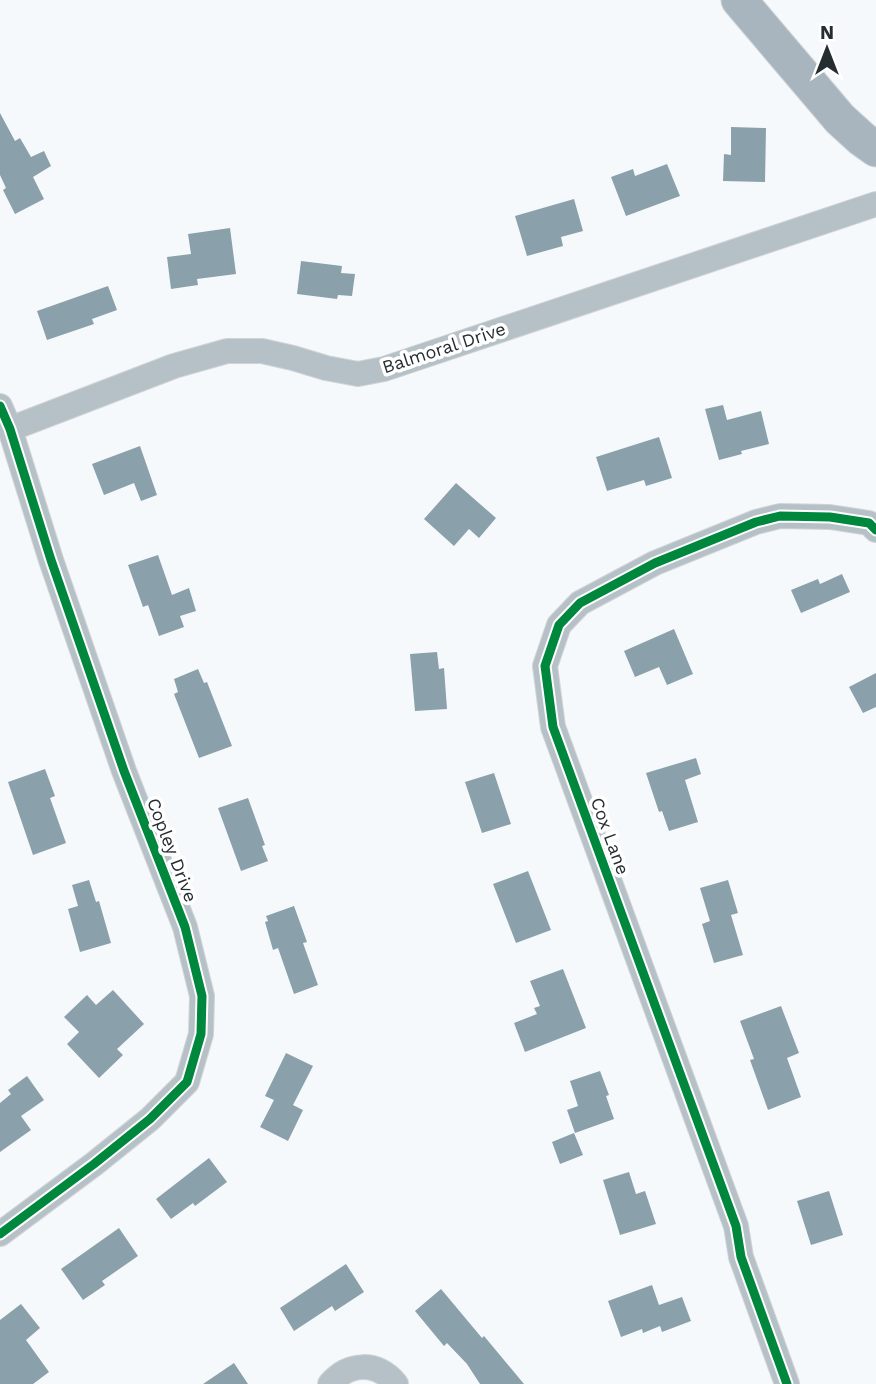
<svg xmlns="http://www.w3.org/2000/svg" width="876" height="1384" font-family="'Work Sans',sans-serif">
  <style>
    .building { fill: #8aa0aa }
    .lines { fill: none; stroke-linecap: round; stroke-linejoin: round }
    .street-casing { stroke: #d1d4d6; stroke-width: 26 }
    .secondary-casing { stroke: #d1d4d6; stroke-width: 37 }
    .street { stroke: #b6c1c7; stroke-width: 24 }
    .secondary { stroke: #a8b5be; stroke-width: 35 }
    .cycleway-casing { stroke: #fff; stroke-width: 13 }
    .cycleway { stroke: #00873e; stroke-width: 9 }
    .labels { text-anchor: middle; stroke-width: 7; stroke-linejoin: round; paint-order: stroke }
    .street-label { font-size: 18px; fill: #252d31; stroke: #fff }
  </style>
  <rect width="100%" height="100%" fill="#f6f9fb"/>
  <path class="building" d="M0,113L15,141L20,138L31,157L44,151L51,166L33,177L44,199L15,214L3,190L6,188L0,175Z
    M731,127L766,128L765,182L723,181L724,154L731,155Z
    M667,164L680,196L626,216L611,177L633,169L635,176Z
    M574,199L583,231L561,237L563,246L527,256L515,216Z
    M230,228L236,274L197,279L198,285L171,289L167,257L191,254L188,234Z
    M301,261L342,266L341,273L355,274L352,296L338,295L337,299L297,294Z
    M108,286L117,310L92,319L94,324L47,340L37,311Z
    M723,405L727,420L761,411L769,444L741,451L742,454L719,460L705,409Z
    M659,437L672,478L646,486L644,480L607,491L596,457Z
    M140,446L157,495L141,501L134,483L104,495L92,464Z
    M456,483L496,518L479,538L469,529L454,546L424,519Z
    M158,555L172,595L189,588L196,611L180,616L184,627L159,636L148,605L143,607L128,565Z
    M842,574L850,592L801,613L791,590L818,579L820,584Z
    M674,629L693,674L667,685L659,667L635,677L624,651Z
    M437,652L439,669L444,668L447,709L415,711L410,654Z
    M198,669L204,683L207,682L232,746L199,758L174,694L178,692L174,679Z
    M876,673V707L863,713L849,687Z
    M696,758L701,774L685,780L698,822L669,831L662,811L659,812L646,773Z
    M45,769L55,796L50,798L66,843L33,855L8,782Z
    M494,773L511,824L482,833L465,782Z
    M248,798L265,845L262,846L268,861L241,871L218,808Z
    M528,871L551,930L516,943L493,884Z
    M89,880L96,902L99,901L111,943L80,952L68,909L78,906L72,885Z
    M728,880L738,913L731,915L743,955L714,963L702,924L710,921L700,888Z
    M294,906L307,942L303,943L318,985L294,994L278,948L273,950L265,922L268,921L266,916Z
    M563,969L586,1028L525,1052L514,1023L537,1014L534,1008L540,1006L530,981Z
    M113,990L144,1024L117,1049L123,1055L99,1078L67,1044L79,1032L64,1017L87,995L96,1005Z
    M781,1006L799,1053L787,1058L801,1097L768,1110L750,1060L754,1059L740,1021Z
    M286,1053L313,1066L293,1105L303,1110L288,1141L260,1127L274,1100L265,1096Z
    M600,1071L609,1095L606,1096L614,1119L575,1133L567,1110L578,1106L570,1081Z
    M27,1076L44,1100L21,1116L31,1130L0,1152V1103L11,1094L8,1090Z
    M574,1133L583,1155L560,1164L552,1142Z
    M209,1158L227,1182L195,1206L193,1203L171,1219L156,1199Z
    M629,1172L636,1194L645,1191L656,1224L620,1235L603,1180Z
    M829,1191L843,1235L811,1245L797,1201Z
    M119,1228L138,1256L102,1281L105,1285L83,1300L61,1269Z
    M346,1264L364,1292L335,1311L332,1306L294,1331L280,1308Z
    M652,1285L659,1305L682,1297L691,1321L662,1332L660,1326L643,1333L642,1329L621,1337L608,1301Z
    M441,1289L482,1338L484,1336L524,1384H480L467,1364L447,1343L444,1346L415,1311Z
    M21,1304L40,1328L26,1340L49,1372L33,1384H0V1320Z
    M234,1363L248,1384H203Z"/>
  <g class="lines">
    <g class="street-casing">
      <path id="street" d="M0,406L10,429L51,560L124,771L185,927L202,996L201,1034L187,1082L150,1119L94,1164L0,1234
        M10,429L174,366L227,351H262L293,358L326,368L358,374L384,369L876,204
        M330,1384C349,1362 377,1361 396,1384
        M787,1384L741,1257L736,1226L553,727L545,666L559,625L580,603L655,563L756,522L780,516L830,517L869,523L876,530"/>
    </g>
    <g class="secondary-casing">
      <path id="secondary" d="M739,0L840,119L862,139L876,149"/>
    </g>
    <use href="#street" class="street"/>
    <use href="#secondary" class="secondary"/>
    <g class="cycleway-casing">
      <path id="cycleway" d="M0,406L10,429L51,560L124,771L185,927L202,996L201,1034L187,1082L150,1119L94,1164L0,1234
        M787,1384L741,1257L736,1226L553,727L545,666L559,625L580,603L655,563L756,522L780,516L830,517L869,523L876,530"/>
    </g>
    <use href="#cycleway" class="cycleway"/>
  </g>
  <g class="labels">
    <g class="street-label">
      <text transform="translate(444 348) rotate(-18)" y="6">Balmoral Drive</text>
      <text transform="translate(610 836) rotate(70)" y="6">Cox Lane</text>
      <text transform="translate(172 850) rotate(69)" y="6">Copley Drive</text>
    </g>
  </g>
  <g transform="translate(827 49)" stroke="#ffffff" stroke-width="5" paint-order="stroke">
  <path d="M0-5L12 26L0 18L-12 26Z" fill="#252d31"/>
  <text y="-10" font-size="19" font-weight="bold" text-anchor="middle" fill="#252d31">N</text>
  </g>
</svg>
